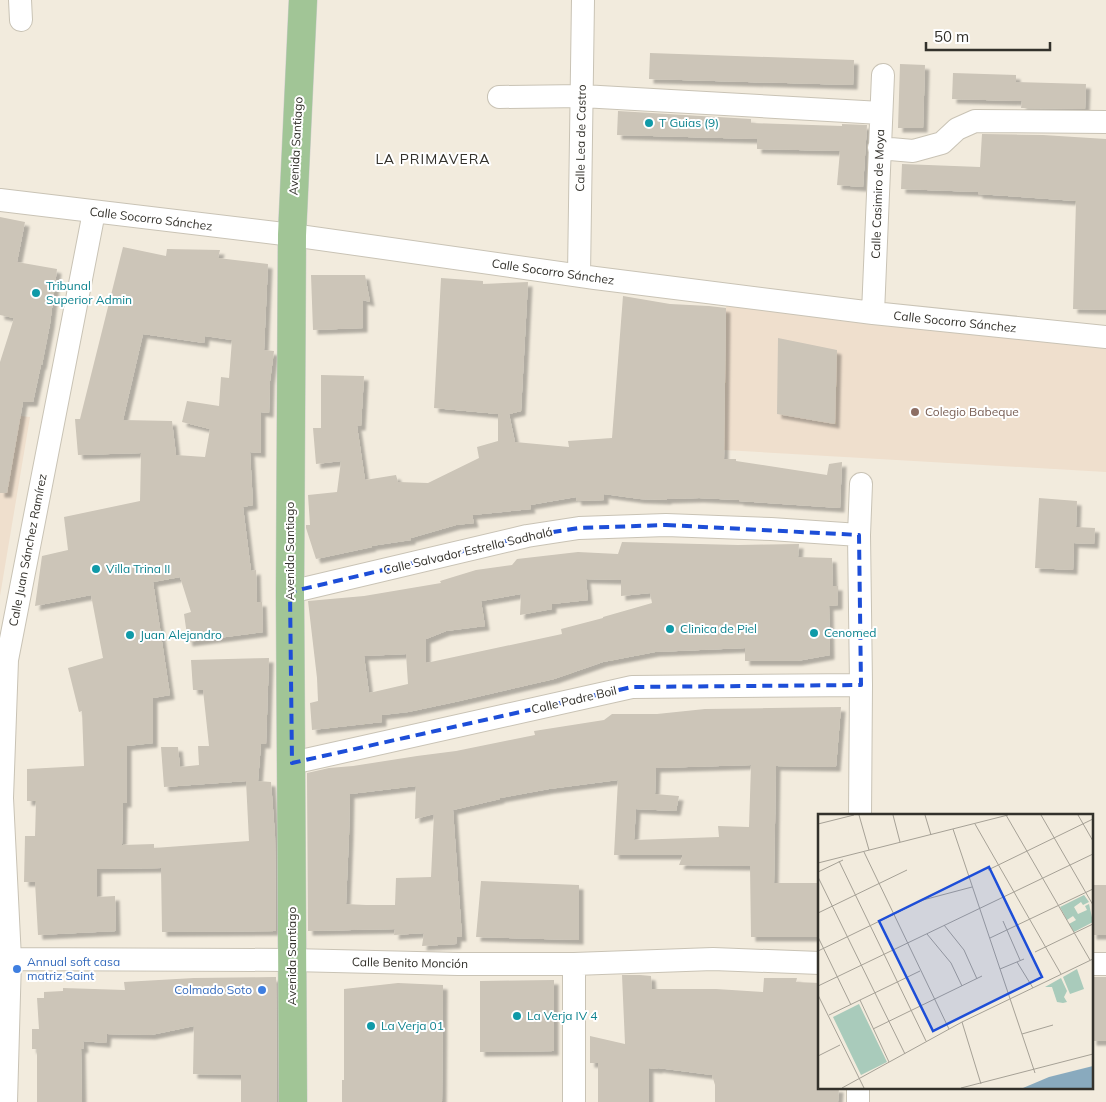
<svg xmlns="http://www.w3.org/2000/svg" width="1106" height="1102" font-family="Mulish,sans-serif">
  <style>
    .education { fill: #efdfcd }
    .building { fill: #ccc5b8; fill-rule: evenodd; filter: url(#shadow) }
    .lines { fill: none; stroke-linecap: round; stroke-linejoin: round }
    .minor-casing { stroke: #c9c3b5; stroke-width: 24 }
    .major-casing { stroke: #cececc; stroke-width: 29 }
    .minor { stroke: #fff; stroke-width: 22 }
    .major { stroke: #a1c596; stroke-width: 28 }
    .marked { fill: none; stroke: #1d4ed8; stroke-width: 4; stroke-dasharray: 10 6; stroke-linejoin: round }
    .culture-dot { fill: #0f9aa8; stroke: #fff; stroke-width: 2 }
    .education-dot { fill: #8d6e63; stroke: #fff; stroke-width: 2 }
    .shop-dot { fill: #3f7fe0; stroke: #fff; stroke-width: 2 }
    .labels { text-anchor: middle; stroke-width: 4; stroke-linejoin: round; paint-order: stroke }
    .culture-label { font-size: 12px; fill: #0d838f; stroke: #fff; text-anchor: start }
    .street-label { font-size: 12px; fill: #33312b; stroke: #fff }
    .education-label { font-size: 12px; fill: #785e54; stroke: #fff; text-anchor: start }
    .shop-label { font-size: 12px; fill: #366cbe; stroke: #fff; text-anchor: start }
    .neighbourhood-label { font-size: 14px; letter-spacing: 1px; fill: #33312b; stroke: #fff }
    .inset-road { fill: none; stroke: #a6a196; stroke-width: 1 }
    .view { fill: #1d4ed8; fill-opacity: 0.15; stroke: #1d4ed8; stroke-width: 2.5 }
    .inset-edge { fill: none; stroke: #33312b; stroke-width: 2.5 }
  </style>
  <defs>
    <filter id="shadow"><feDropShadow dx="4.5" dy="4.5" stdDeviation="1" flood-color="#0004"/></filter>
  </defs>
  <rect width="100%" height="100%" fill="#f2ebdd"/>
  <path class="education" d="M726,306L1106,348V472L724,450Z
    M0,414L30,417L0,596Z"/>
  <path class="building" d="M650,53L854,60L853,85L649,79Z
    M900,64L925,65L923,128H898Z
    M953,73L1016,75V82L1086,84L1085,109L1021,108L1022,101L952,99Z
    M618,111L751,119V123L842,126V124L867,125L863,187L837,185L840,151L757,149V139L617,135Z
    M982,134L1043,135L1106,139V310L1073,309L1076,201L978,194V192L901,189L902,164L980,167Z
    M0,217L25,222L17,262L57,269L50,324L42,365H41L33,402H23L7,493H0V362L14,318L0,315Z
    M123,247L166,256L167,249L220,250L218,258L268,264L264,350L274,351L270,381L269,413L261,412V453L250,452L253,505L243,507L251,571L256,570L257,602H262L263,632L188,642L184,614L191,612L180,577L153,582L170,695L153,698V743L127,746V803H123L122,845L154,844V848L249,841L246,781L164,787L161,747H178L180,767L199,765L198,746H209L203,690H193L191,660L269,658L266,744H261L258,781L271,782L275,836L276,931L162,932L161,868L97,869V897L115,896L116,931L38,935L35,882H24L25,836H35L36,801H27V769L84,766L82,711L79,712L68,668L103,658L91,595L35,606L42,556L68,550L64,517L140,501L141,453L78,455L75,419H80ZM143,334L204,343L205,336L232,340L229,378L221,377L219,406L187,401L182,422L210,429L205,457L176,455L172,421L123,420Z
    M311,275H365L370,302L363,300V328L313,330Z
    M441,278L483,281V284L528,282L521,411L509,414L515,442L569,447L568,441L612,438L623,296L670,304L709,306L726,308L724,459H736V461L827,475L829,464L842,462L840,508L739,501V500L699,498L667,499V500L640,499L604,494V500L577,501L576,497L530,505L531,509L472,515L474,523L456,525L411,538V540L371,546L372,547L316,559L306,528V525H310L308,495L337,492L341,461L316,464L313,428H321V375L364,376L361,426H357L365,480L396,475L398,482L428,483L479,458L477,447L498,441V414L434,408Z
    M778,338L837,350L835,424L777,414Z
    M1039,498L1077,501L1076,527L1095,528L1094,544L1074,543L1073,570L1035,568Z
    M622,542L738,545L799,544L798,557L832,558L833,586H838V605L829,606L830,655L797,661H745V648L655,652L603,662L554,679L455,702L408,712L382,715V722L312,730L310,703L318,701L317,678L308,601L364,596L441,583L440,581L476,570L512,565L517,559L578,552L618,554ZM586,579L621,580V596L650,593L652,603L603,617V618L561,629L562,634L426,663V639L446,631L485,626L481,601L521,594L520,615L552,609V604L588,600ZM406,654L408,684L369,693L364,656Z
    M841,707L836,767L776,766L774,883H820V937H751L750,866L679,865L683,855H614L618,780L549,789L500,798V799L453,810L462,937H457L456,944L422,946L424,933L394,935L395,929L308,931L307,773L329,768L353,766L417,756L456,751L535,735L534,731L604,720L612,714H657L705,709ZM751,765L749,827L718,826L719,837L634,840L636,809L676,811L679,796L655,794L656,768ZM416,786L415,819L434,814L431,877L396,878L395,905H366L346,904L349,835L350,794Z
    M481,881L579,885V940L476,937Z
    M1092,885H1106V935H1092Z
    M622,975H640L651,976L652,989H716L763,992L764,978H797L796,982L820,983V1088H839L838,1102H715V1085L712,1075L658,1068V1069L649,1068V1102H598V1063H590V1036L625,1044Z
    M276,977L277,1102H241V1075L193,1074L194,1026L151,1035L107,1034L106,1043L83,1041L84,1048L81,1049L82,1102H37V1049H32V1029H39L37,998H44V992L63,991V988L125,990L124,982L194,978Z
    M1092,977H1106V1041H1092Z
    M554,980V1051L480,1052V981Z
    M398,983L443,985L442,1102H342V1080H344V989Z"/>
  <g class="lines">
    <g class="minor-casing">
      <path id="minor" d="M20,0L21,20
        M499,97L582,96L881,113
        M879,148L913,151L942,143L957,129L975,121L1106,122
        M0,200L292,235L595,278L873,313L1106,337
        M579,275L583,0
        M873,313L883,75
        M290,592L527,536L579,528L666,525L771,529L859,535
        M292,763L632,687L861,685
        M860,816L861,685L859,535L861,484
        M0,959L292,960L458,964H574L713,959L820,963
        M1092,964H1106
        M6,1102L10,959L2,798L7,660L94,212
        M574,1102V964
        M858,1102V1088"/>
    </g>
    <g class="major-casing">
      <path id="major" d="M293,1102L290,592L292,235L303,0"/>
    </g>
    <use href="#minor" class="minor"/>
    <use href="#major" class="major"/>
  </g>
  <path class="marked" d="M666,525L859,535L861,685L632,687L292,763L290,592L527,536L579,528Z"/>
  <g class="culture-dot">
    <circle cx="649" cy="123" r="5"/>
    <circle cx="36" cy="293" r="5"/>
    <circle cx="96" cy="569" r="5"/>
    <circle cx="670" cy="629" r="5"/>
    <circle cx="814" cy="633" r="5"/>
    <circle cx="130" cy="635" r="5"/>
    <circle cx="517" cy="1016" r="5"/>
    <circle cx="371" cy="1026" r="5"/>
  </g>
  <circle class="education-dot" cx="915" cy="412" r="5"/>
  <g class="shop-dot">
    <circle cx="17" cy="969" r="5"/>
    <circle cx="262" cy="990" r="5"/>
  </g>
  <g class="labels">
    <g class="culture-label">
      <text x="659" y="127">T Guias (9)</text>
      <text x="46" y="290">Tribunal<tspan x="46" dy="14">Superior Admin</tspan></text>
      <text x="106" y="573">Villa Trina II</text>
      <text x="680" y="633">Clinica de Piel</text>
      <text x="824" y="637">Cenomed</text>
      <text x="140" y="639">Juan Alejandro</text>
      <text x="527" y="1020">La Verja IV 4</text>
      <text x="381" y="1030">La Verja 01</text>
    </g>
    <g class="street-label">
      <text transform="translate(581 138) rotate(-89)" y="4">Calle Lea de Castro</text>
      <text transform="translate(296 146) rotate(-87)" y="4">Avenida Santiago</text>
      <text transform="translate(878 194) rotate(-88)" y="4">Calle Casimiro de Moya</text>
      <text transform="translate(151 219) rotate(7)" y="4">Calle Socorro Sánchez</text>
      <text transform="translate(553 272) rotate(8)" y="4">Calle Socorro Sánchez</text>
      <text transform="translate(955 322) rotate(6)" y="4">Calle Socorro Sánchez</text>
      <text transform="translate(28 550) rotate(-79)" y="4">Calle Juan Sánchez Ramírez</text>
      <text transform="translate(290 551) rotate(-90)" y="4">Avenida Santiago</text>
      <text transform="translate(468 551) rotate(-13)" y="4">Calle Salvador Estrella Sadhalá</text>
      <text transform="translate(574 700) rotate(-13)" y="4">Calle Padre Boil</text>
      <text transform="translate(292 956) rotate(-90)" y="4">Avenida Santiago</text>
      <text transform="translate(410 963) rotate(1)" y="4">Calle Benito Monción</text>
    </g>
    <g class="education-label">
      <text x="925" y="416">Colegio Babeque</text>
    </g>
    <g class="shop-label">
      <text x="27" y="966">Annual soft casa<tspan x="27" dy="14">matriz Saint</tspan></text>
      <text x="252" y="994" text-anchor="end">Colmado Soto</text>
    </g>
    <g class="neighbourhood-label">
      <text x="433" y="164">LA PRIMAVERA</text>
    </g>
  </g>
  <g transform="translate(818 814)">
    <rect width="275" height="275" fill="#f2ebdd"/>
    <path d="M266,81L271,88L265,91L263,88L256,93L260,100L269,96L267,92L271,90L275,108L256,118L251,110L258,106L255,102L249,106L242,93ZM259,155L266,175L252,180L245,163ZM243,164L249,177L246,183L249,188L245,189L239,188L234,173H227ZM41,190L69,248L43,261L15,203Z" fill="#a9cbbb"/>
    <path d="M275,252V274H205L231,263Z" fill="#89aabe"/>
    <path class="inset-road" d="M41,1L51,36M75,1L82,28M107,1L113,21M188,1L272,146M223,1L275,91M260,1L275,27M0,10L36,1M157,10L243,160M135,15L217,259M46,38L131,215M21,47L108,227M0,49L190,1M170,56L275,5M0,58L25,46M0,63L87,240M0,99L89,56M185,107L202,146M126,111L146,136L159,165M109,120L133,149L144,172M0,123L33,191M172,124L275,75M0,137L105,86L154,73M217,138L275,110M199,148L215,174M182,155L206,145M0,172L275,40M0,181L46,274M42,186L71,248M11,201L102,157M144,208L163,270M55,215L164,162M204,220L235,211M0,242L22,231M24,274L144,208L275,145M143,274L275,240"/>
    <path class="view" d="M171,53L224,163L115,217L61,107Z"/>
    <rect width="275" height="275" class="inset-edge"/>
  </g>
  <path d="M926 42v8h124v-8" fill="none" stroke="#33312b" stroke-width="2.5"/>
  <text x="934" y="42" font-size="15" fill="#33312b" stroke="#ffffff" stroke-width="4" paint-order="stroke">50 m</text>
</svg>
